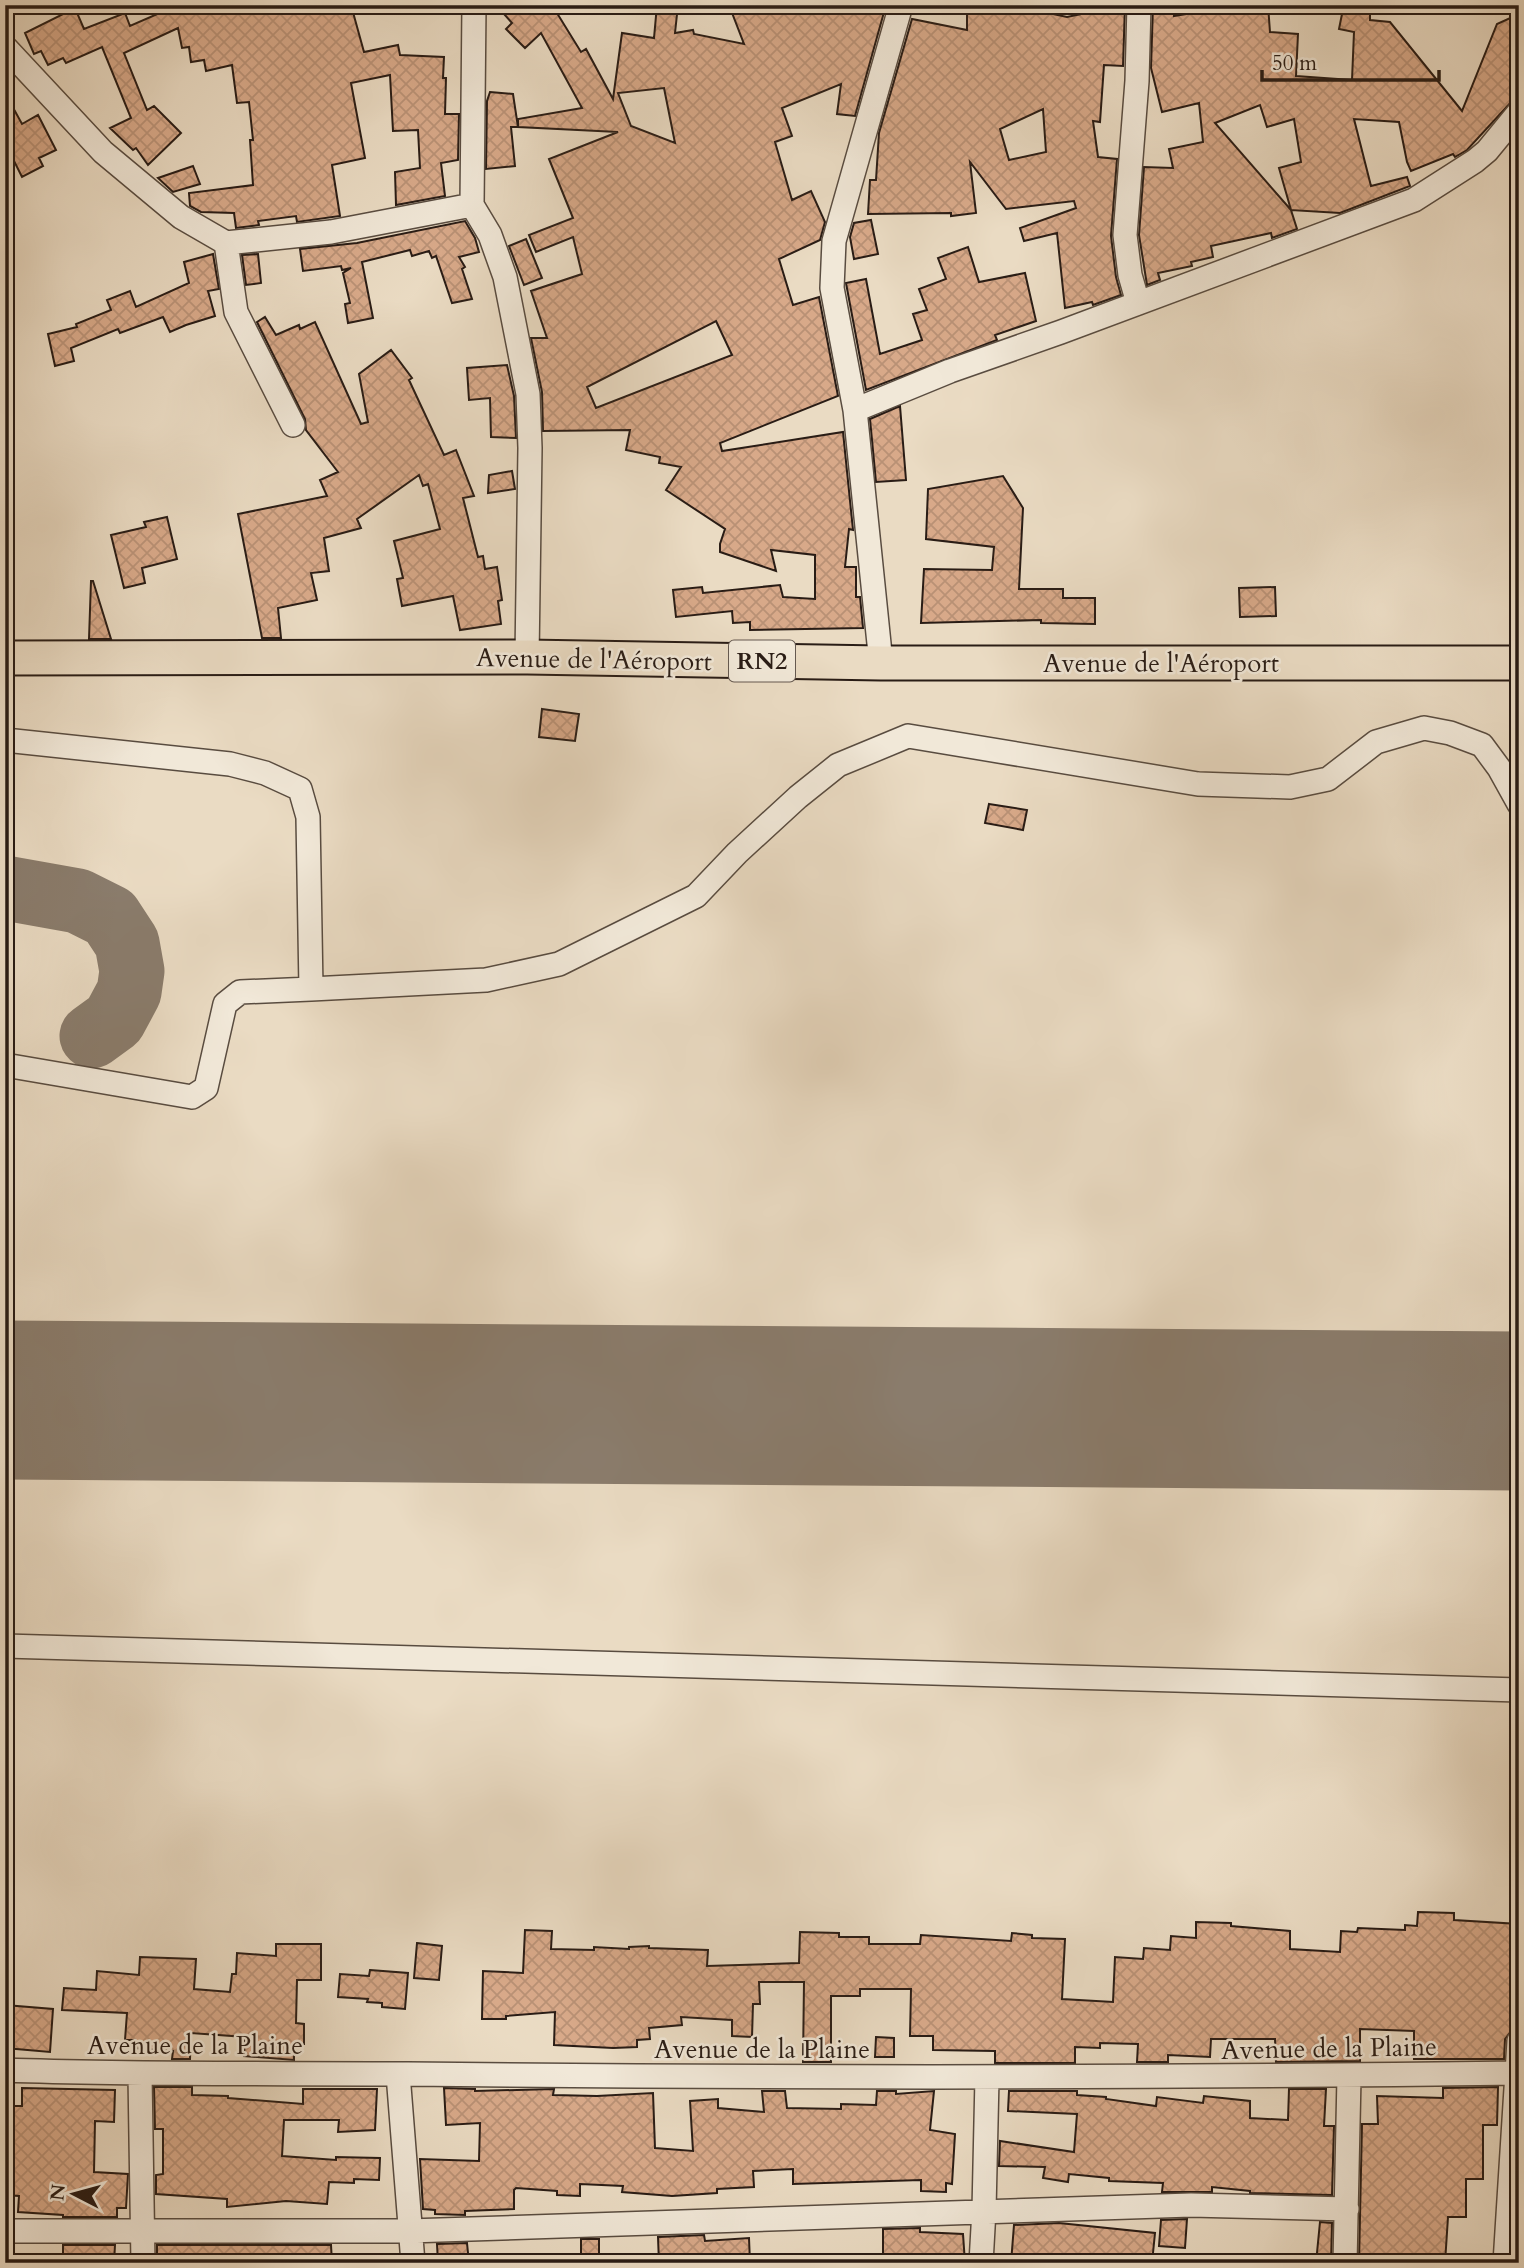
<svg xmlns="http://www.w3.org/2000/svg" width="1524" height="2268" font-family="Cardo,serif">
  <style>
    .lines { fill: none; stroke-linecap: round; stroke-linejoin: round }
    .taxiway { stroke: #8a7c6c; stroke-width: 65 }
    .runway { stroke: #8a7c6c; stroke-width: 159 }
    .building { fill: url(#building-cross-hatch); stroke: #291c15; stroke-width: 2; fill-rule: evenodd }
    .minor-casing { stroke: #594c40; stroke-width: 26 }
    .highway-casing { stroke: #291c15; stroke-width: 37 }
    .minor { stroke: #f1e8d8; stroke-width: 23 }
    .highway { stroke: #eadbc3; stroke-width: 33 }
    .labels { text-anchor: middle; stroke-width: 5; stroke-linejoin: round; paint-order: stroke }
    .shield { fill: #f1e8d8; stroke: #655950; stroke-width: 2 }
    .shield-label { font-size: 24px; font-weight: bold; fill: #291c15 }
    .street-label { font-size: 26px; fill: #291c15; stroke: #f1e8d8 }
  </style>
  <defs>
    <pattern id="building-cross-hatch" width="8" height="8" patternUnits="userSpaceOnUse" patternTransform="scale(1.75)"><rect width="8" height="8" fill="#d8a989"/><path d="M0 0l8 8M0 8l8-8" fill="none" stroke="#b99175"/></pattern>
  </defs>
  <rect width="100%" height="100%" fill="#eadbc3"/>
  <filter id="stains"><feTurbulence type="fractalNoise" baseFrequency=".00286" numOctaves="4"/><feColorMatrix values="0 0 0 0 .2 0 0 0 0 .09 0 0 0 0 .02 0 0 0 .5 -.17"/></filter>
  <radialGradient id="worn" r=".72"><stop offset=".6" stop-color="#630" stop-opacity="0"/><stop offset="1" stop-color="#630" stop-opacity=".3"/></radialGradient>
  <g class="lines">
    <path class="taxiway" d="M5,888L78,901L110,917L127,943L132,971L129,992L114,1020L92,1036"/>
    <path class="runway" d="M5,1400L1519,1411"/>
  </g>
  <path class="building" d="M178,5H351L364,52L398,45L400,55L444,57L443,78H446L445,114H459L458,160L441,163L445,196L396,205L395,172L420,168L418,130L393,131L390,75L351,83L365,158L332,165L340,216L297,222L296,216L258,221L259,225L236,228L234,213L201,212L190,206L189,193L253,185L250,140H253L249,102L237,103L232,65L206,71L204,60L191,62L189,47L182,48L178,28L124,53L147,110L154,106L181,133L148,165L136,148L133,150L110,128L131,118L102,47L66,63L63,58L48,65L41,51L34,54L25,33L75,8L84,29L125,13L130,26Z
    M496,5H552L581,52L586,49L613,99L622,33L654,38L657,5H678L675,33L693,30L694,34L744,44L729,5H886L855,116L837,114L841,84L782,108L792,136L775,142L792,200L811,191L825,222L820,240L779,259L793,305L819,297L838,396L720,443L722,451L843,432L853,530L849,529L845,567H856V597H860L863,628L750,630V622L733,623L732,611L676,617L673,590L702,587L703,593L780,585L783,597L815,599V555L771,550L776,571L720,552V544L725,529L666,490L681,467L659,463L660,457L626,450L630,430L543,431L542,392L531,338H547L531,291L582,274L573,237L536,252L529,235L573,218L549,159L618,132L518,127V119L582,108L541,33L525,48L506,29L512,23ZM664,88L675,143L631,126L618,93ZM716,321L732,355L596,408L587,387Z
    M967,5H1010L1067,17L1125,5L1123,66L1104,65L1100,122L1093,121L1098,157L1117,159L1111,236L1116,277L1121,295L1093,305L1092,302L1065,308L1057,233L1024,241L1020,228L1076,208L1074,201L1006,209L970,162L976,213L951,216V213L868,214L870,180H876L879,133L912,19L967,30ZM1043,109L1046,152L1009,160L1000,129Z
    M1153,5H1175L1174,16L1241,5H1268L1270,32L1298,34L1296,76L1352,80L1354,32L1339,29L1343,9L1345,10L1346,5H1370V20L1390,22L1462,111L1497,24L1519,14V90L1514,99L1467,150L1455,157L1453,154L1411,171L1407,162L1399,122L1354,119L1371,186L1407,177L1410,186L1340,213L1291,210L1297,229L1272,238L1271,233L1211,246L1213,257L1191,262L1192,266L1158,273L1160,280L1147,285L1139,235L1144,167L1173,168L1169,149L1203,142L1199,103L1162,112L1151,68ZM1260,105L1267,127L1294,119L1301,162L1279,168L1291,210L1215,123Z
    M490,92L513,94L518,127H511L515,166L486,169L487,101Z
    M5,93L22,124L38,115L56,150L39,158L43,166L22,177L5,143Z
    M193,166L200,184L173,192L158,178Z
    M871,220L878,254L854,259L850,237L854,223Z
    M465,221L475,238L479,252L459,257L465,267L462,269L472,299L452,303L436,256L432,258L429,251L412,256L410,250L362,262L373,318L348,323L345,304L350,303L343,273L351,268L342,270L341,266L303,271L300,249L357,243Z
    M526,239L542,278L524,285L509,246Z
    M968,247L979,282L1025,273L1036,321L995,335L997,340L866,390L846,283L866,279L880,354L922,340L913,314L927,310L919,289L946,279L938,258Z
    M213,254L219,289L208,291L215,316L186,325L170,332L163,317L120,333L118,329L71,348L74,361L55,366L48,334L77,327L76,324L111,310L107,300L130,291L136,307L189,283L184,262Z
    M258,254L261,283L246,285L242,255Z
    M265,317L276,335L299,325L300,329L315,322L361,424L368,422L359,374L391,350L412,378L409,380L444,455L456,450L474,496L463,498L478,557L483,556L485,569L497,567L502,600L498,601L501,624L460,630L453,596L402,606L397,579L403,578L394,541L440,529L428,484L423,486L419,475L357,519L361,528L324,538L329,571L311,573L317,600L278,608L281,638H262L238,514L327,496L320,480L338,472L306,430L305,419L257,322Z
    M507,365L514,396L516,438L491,437L490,398L469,400L467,368Z
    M900,406L906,480L876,482L870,419Z
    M512,471L515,489L488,493L489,475Z
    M1003,476L1023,508L1019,589H1063V598H1095V624L1041,623V620L921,623L924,569L992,570L994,547L926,539L928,489Z
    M167,517L177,559L142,568L145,583L124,588L111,535L146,527L144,522Z
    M91,581H93L111,639H89Z
    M1275,587L1276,616L1240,617L1239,588Z
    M542,709L579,714L575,741L539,737Z
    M989,804L1027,810L1023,830L985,823Z
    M1418,1912L1454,1913V1920L1519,1924L1513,2029L1505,2039L1504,2059H1414V2031L1360,2029V2061L1276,2062L1275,2039H1211L1210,2057L1168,2055V2062H1137L1138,2044L1100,2043V2048L1075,2047V2063H995V2051L933,2050V2036H910L911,1989H860V1996H831V2062H803L804,1982H759L760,2004H753L752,2037L732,2036V2020L681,2017L682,2025L649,2028L650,2039L637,2040V2047L613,2048L554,2045L555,2012L506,2016V2019H482L483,1971L523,1973L525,1930L552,1931L551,1949L594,1950V1947L629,1949V1947L649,1946V1948L708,1950L707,1966L799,1963L800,1932L839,1933V1937H869V1944H920L921,1935L1011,1941L1012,1933L1032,1935V1938L1065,1939L1062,1999L1113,2002L1115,1957L1143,1959L1144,1948L1170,1950L1171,1936L1196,1938V1922L1231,1923V1926L1290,1931V1949L1340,1952L1341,1931L1357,1932L1358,1928L1405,1930V1925L1417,1926Z
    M417,1943L442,1946L439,1980L414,1978Z
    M276,1944H321V1980H297L296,2023L304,2024V2044H294V2060L244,2056L245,2037L191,2033L190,2059H172L173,2051L134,2048V2040H125L127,2013L62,2010L64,1988L96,1990L97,1971L139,1975L140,1957L196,1959L194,1989L230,1992L232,1974H236L237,1953L276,1956Z
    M370,1970L408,1973L405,2009L382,2007V2003L367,2002L368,1999L338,1997L340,1974L369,1976Z
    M5,2005L53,2009L50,2052L5,2048Z
    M876,2037L894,2038V2057H875Z
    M154,2087H192V2095L228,2096V2098L303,2104V2089H377L375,2130L338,2132L339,2120H284L282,2156L336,2160V2157L380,2158L379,2180L354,2179V2183L329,2182L327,2204L286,2201L227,2207V2199L156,2194V2175L163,2174V2129H155Z
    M1498,2087L1497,2125H1483V2179H1466V2217H1448L1445,2263H1359L1362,2124H1378L1377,2096L1443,2098V2088Z
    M22,2088L115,2090L114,2122L95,2121L94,2172L128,2174L126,2208H117V2217H63V2215L18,2212L19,2196L5,2195V2106H22Z
    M444,2088L475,2089V2091L554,2089L553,2095L597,2096L653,2093L655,2148L693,2151L690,2101L718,2099V2108L764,2112L762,2091H785L787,2108L841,2109V2104L876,2105L877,2091H896V2094L934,2091L930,2130L955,2134L952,2184L946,2183V2192L921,2191V2180L793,2184V2169L753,2171L754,2187L717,2189V2193L672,2196L622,2192L623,2186L580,2184V2196L557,2195V2191L516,2188L514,2190V2209L465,2211V2215L435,2214V2210L423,2209L420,2159L479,2161L480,2123L446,2125Z
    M1289,2089H1326L1324,2126H1334L1332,2195L1250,2193V2191L1212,2187V2192H1162L1163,2183L1109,2181V2178L1069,2174L1068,2182L1043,2178L1045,2167L999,2166L1000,2141L1074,2152L1077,2114L1008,2111L1009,2091H1077V2095L1106,2097V2099L1156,2106L1157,2097L1203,2103L1204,2096L1250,2101V2118L1288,2120Z
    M1187,2219L1185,2248L1159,2246L1161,2220Z
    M1320,2222L1332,2223L1331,2263H1316Z
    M1059,2223L1155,2233L1152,2263H1071L1032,2259V2263H1011L1014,2225Z
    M920,2228V2232L963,2234L965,2263H907V2258L883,2257V2229Z
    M704,2235L705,2241L749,2238L750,2263H659L658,2237Z
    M581,2239H599V2263H581Z
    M467,2243L469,2263H438L437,2244Z
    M63,2245H115L114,2263H63Z
    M157,2245H331L332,2263H157Z"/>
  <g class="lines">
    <g class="minor-casing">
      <path id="minor" d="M474,5L472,205L490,235L505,277L528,394L530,448L527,657
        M5,47L103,152L181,217L226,243L331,232L472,205
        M226,243L236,312L293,425
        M1138,303L1130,275L1125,235L1137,81L1139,5
        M855,410L950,371L1061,332L1414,200L1475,161L1487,151L1519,112
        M881,663L855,410L832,288L834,241L901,5
        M5,740L230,764L265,773L300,789L308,817L311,989L486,980L559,964L696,896L737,853L798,797L838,765L908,736L1198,784L1290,787L1328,779L1376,742L1424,728L1450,733L1482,745L1499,768L1519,804
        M5,1065L192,1097L206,1088L225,1004L240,992L311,989
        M5,1646L1519,1690
        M5,2070C140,2075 274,2073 408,2074C779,2078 1149,2078 1519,2073
        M398,2074L413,2263
        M140,2075L143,2263
        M5,2231H409L1191,2205L1347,2209
        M981,2263L984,2210L987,2078
        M1345,2263L1349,2077
        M1505,2263L1519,2041"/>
    </g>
    <g class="highway-casing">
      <path id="highway" d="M5,658L527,657L881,663H1519"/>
    </g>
    <use href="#minor" class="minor"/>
    <use href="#highway" class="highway"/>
  </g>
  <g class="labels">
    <rect class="shield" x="729" y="640.5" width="66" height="41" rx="5"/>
    <g class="shield-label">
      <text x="762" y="669">RN2</text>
    </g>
    <g class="street-label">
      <text transform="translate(594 659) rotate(1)" y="9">Avenue de l'Aéroport</text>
      <text x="1161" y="672">Avenue de l'Aéroport</text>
      <text x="195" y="2054">Avenue de la Plaine</text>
      <text transform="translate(1329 2048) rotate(-1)" y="9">Avenue de la Plaine</text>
      <text x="762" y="2058">Avenue de la Plaine</text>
    </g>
  </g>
  <rect width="1524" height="2268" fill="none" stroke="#eadbc3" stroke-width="28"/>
  <rect x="7" y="7" width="1510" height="2254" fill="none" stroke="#291c15" stroke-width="3.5"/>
  <rect x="14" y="14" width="1496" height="2240" fill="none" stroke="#291c15" stroke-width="2"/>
  <g transform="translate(74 2194) rotate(276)" stroke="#f1e8d8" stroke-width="5" paint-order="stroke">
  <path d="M0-5L12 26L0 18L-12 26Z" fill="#291c15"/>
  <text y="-10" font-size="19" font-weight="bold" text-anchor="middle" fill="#291c15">N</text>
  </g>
  <path d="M1262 70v10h177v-10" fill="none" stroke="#291c15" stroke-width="3.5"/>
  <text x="1272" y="70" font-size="21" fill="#291c15" stroke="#f1e8d8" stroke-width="5" paint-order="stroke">50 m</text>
  <rect width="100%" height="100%" filter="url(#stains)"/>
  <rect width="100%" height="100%" fill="url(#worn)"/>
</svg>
